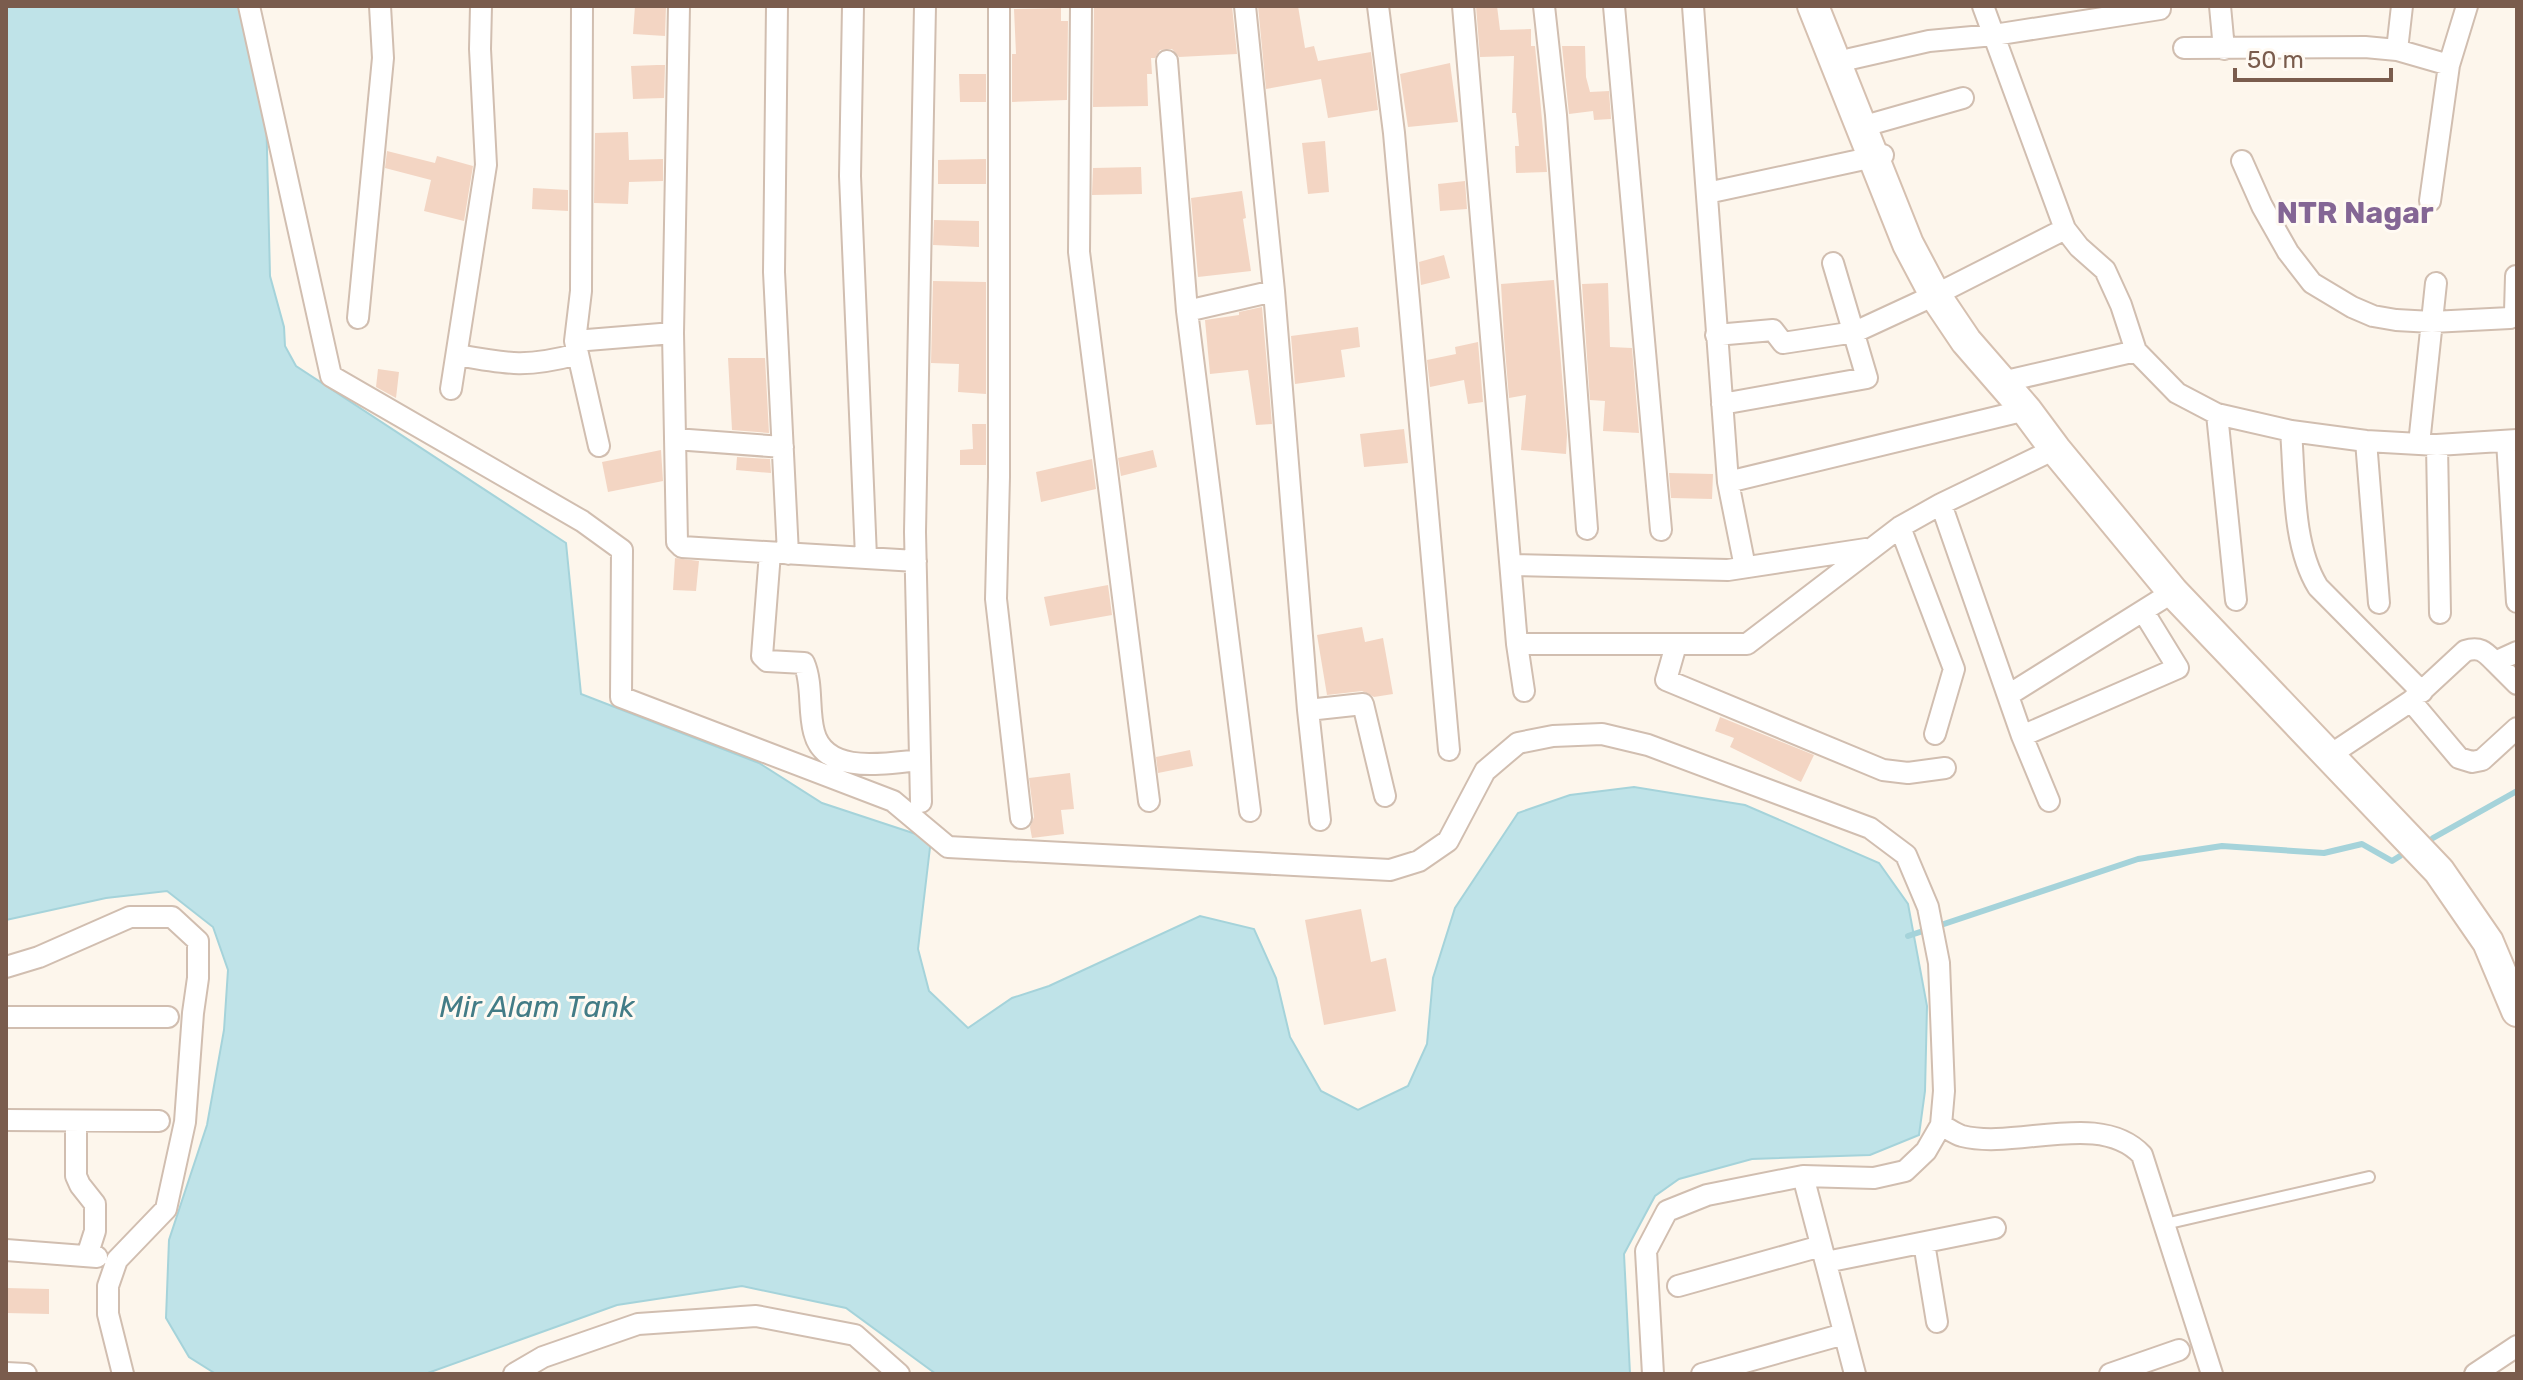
<svg xmlns="http://www.w3.org/2000/svg" width="2523" height="1380" font-family="Rubik,sans-serif">
  <style>
    .water { fill: #bfe3e8; stroke: #a5d3da; stroke-width: 2 }
    .lines { fill: none; stroke-linecap: round; stroke-linejoin: round }
    .stream { stroke: #a5d3da; stroke-width: 6 }
    .building { fill: #f3d5c3 }
    .lane-casing { stroke: #d1beb0; stroke-width: 14 }
    .street-casing { stroke: #d1beb0; stroke-width: 24 }
    .secondary-casing { stroke: #d6c0b0; stroke-width: 34 }
    .lane { stroke: #fff; stroke-width: 10 }
    .street { stroke: #fff; stroke-width: 20 }
    .secondary { stroke: #fff; stroke-width: 30 }
    .labels { text-anchor: middle; stroke-width: 6; stroke-linejoin: round; paint-order: stroke }
    .neighbourhood-label { font-size: 30px; font-weight: bold; fill: #846695; stroke: #fffaf3 }
    .water-label { font-size: 30px; font-style: italic; fill: #437c86; stroke: #fffaf3 }
  </style>
  <rect width="100%" height="100%" fill="#fdf6ec"/>
  <path class="water" d="M6,6H244L266,109L270,276L284,327L285,346L296,366L566,543L581,694L759,763L822,803L931,839L918,949L929,991L968,1028L1012,998L1049,986L1200,916L1254,929L1276,978L1290,1037L1321,1091L1358,1110L1408,1086L1427,1044L1433,978L1455,908L1518,813L1570,795L1634,787L1745,805L1879,863L1908,904L1927,1006L1925,1091L1919,1135L1870,1155L1752,1159L1679,1179L1655,1196L1624,1254L1630,1374H936L846,1308L742,1286L617,1305L425,1374H216L189,1357L166,1318L169,1240L207,1125L224,1030L228,970L213,927L167,891L106,898L6,920Z"/>
  <g class="lines">
    <path class="stream" d="M2433,838L2517,791
      M1908,936L2138,859L2222,846L2324,853L2362,844L2392,861L2400,856"/>
  </g>
  <path class="building" d="M635,6H666L665,36L633,34Z
    M1232,6L1237,54L1179,57L1172,49L1160,50L1155,58H1151L1152,74H1147L1148,106L1093,107L1094,8Z
    M1258,6H1298L1305,48L1314,46L1318,61L1371,52L1378,110L1328,118L1321,79L1266,89Z
    M1476,6H1497L1500,30L1531,29V46H1535L1547,172L1516,173L1515,146H1519L1516,113H1512L1514,56L1480,57Z
    M1061,8V21H1068L1067,100L1012,102V54H1016L1014,9Z
    M1562,46H1585L1586,77L1590,92L1609,91L1611,119L1594,120L1593,111L1569,114Z
    M1450,63L1458,122L1408,127L1400,74Z
    M657,65H665L664,98L633,99L631,66Z
    M959,74H986V102H960Z
    M628,132L629,160L663,159V181L629,182L628,204L594,203L595,133Z
    M1325,141L1329,192L1308,194L1302,143Z
    M387,151L435,163L437,156L473,166L464,221L424,211L431,180L385,168Z
    M986,159V184H938V160Z
    M1141,167L1142,194L1092,195L1093,168Z
    M1465,181L1467,209L1440,211L1438,184Z
    M533,188L568,190V211L532,209Z
    M1242,191L1246,218L1243,219L1251,271L1198,277L1191,198Z
    M934,220L979,221V247L933,245Z
    M1444,255L1450,278L1421,285L1419,262Z
    M1554,280L1567,435L1566,454L1521,450L1526,395L1509,398L1504,337L1501,284Z
    M933,281L986,282V394L958,392L959,364L931,363Z
    M1608,283L1610,347L1632,348L1639,433L1603,431L1605,401L1590,400L1582,284Z
    M1262,307L1272,424L1256,425L1248,370L1210,374L1205,320L1239,315V312Z
    M1358,327L1360,347L1341,350L1345,377L1295,384L1291,336Z
    M1478,342L1483,402L1468,404L1464,380L1430,387L1427,360L1456,354L1455,347Z
    M728,358H765L769,433L732,430Z
    M378,369L399,372L396,398L376,387Z
    M972,424H986V465H960V450L973,449Z
    M1404,429L1408,463L1364,467L1360,434Z
    M661,450L663,481L608,492L602,462Z
    M1153,450L1157,467L1121,476L1118,458Z
    M737,457L770,459L771,473L736,470Z
    M1092,459L1096,489L1041,502L1036,472Z
    M1669,473L1713,474L1712,499L1671,498Z
    M675,558L699,561L696,591L673,590Z
    M1108,585L1112,615L1050,626L1044,597Z
    M1362,627L1365,642L1383,638L1393,694L1374,697L1362,691L1327,695L1317,635Z
    M1720,717L1814,755L1801,782L1730,747L1734,738L1715,731Z
    M1190,750L1193,766L1158,773L1156,757Z
    M1070,773L1074,809L1061,810L1064,834L1032,838L1030,827L1034,817L1029,778Z
    M1361,909L1371,962L1386,958L1396,1011L1324,1025L1305,920Z
    M6,1288L49,1289V1314L6,1313Z"/>
  <g class="lines">
    <g class="lane-casing">
      <path id="lane" d="M2165,1224L2369,1177"/>
    </g>
    <g class="street-casing">
      <path id="street" d="M249,6L331,376L582,521L622,550L621,697L893,801L948,847L1390,870L1419,861L1448,841L1485,771L1518,743L1553,736L1602,734L1648,745L1870,828L1906,855L1928,907L1939,963L1944,1091L1941,1125L1926,1151L1905,1171L1874,1178L1803,1176L1707,1195L1667,1211L1646,1251L1653,1374
        M582,6L581,291L575,341L599,446
        M679,6L673,333L677,542L682,547L916,561
        M777,6L774,272L788,554
        M853,6L850,176L866,557
        M999,6V477L996,599L1021,818
        M1081,6L1079,252L1149,801
        M1245,6L1274,291L1308,710L1320,820
        M1378,6L1394,133L1449,750
        M1463,6L1517,644
        M1544,6L1556,115L1587,529
        M1614,6L1661,530
        M1693,6L1728,482L1745,567
        M1983,6L2065,229L2079,247L2105,270L2121,305L2136,351L2177,393L2217,414L2291,431L2366,441L2437,445L2517,440
        M2220,6L2224,49
        M2184,48L2365,47L2397,50L2449,65L2467,6
        M2397,50L2402,6
        M1850,59L1929,41L1994,35L2160,9
        M1167,61L1187,311L1250,811
        M1875,123L1963,98
        M2242,161L2262,206L2288,252L2312,283L2352,307L2373,316L2396,320L2432,322L2510,318L2515,312L2516,276
        M1707,193L1883,155
        M2430,201L2449,65
        M1187,311L1274,291
        M358,318L383,58L380,6
        M1716,335L1773,330L1783,343L1855,332L1935,295L2065,229
        M575,341L673,333
        M457,355C508,364 526,368 578,354
        M2002,382L2136,351
        M451,389L486,165L480,49L481,6
        M1722,404L1867,378L1833,263
        M2217,414L2236,600
        M2291,431C2295,480 2292,545 2318,587L2422,692
        M675,439L783,447
        M2366,441L2379,603
        M2507,441L2517,602
        M2419,444L2436,283
        M2437,445L2440,613
        M1728,482L2026,410
        M1941,504L2022,736L2049,801
        M1900,527L1954,669L1935,734
        M770,553L762,656L767,661L804,663C813,684 808,710 814,732C825,776 887,763 920,760
        M1511,565L1728,570L1866,549
        M1676,645L1666,680L1883,770L1908,773L1945,768
        M2495,662L2517,684
        M1524,691L1517,644H1747L1900,527L1941,504L2055,449
        M2010,694L2173,592
        M2411,701L2459,758L2472,762L2482,760L2517,728
        M1308,710L1363,704L1385,796
        M2022,736L2178,668L2143,611
        M2330,755L2411,701L2465,651C2480,646 2485,652 2495,662L2517,652
        M921,802L915,532L925,6
        M6,967L39,957L130,917H172L198,941V978L193,1013L185,1122L166,1209L117,1260L108,1286V1314L123,1374
        M6,1017H168
        M6,1120L159,1121
        M76,1121V1176L80,1185L95,1204V1231L87,1256
        M1941,1125C1947,1128 1955,1134 1962,1136C2016,1150 2100,1110 2142,1155L2212,1374
        M1803,1176L1855,1374
        M1924,1243L1937,1322
        M6,1250L97,1257
        M1826,1262L1995,1228
        M1678,1286L1821,1246
        M6,1373L26,1374
        M514,1374L543,1357L638,1324L756,1316L855,1335L899,1374
        M1702,1374L1844,1334
        M2110,1374L2179,1350
        M2475,1374L2517,1346"/>
    </g>
    <g class="secondary-casing">
      <path id="secondary" d="M1813,6L1908,244L1935,295L1966,341L2026,410L2055,449L2173,592L2439,871L2488,942L2517,1011"/>
    </g>
    <use href="#lane" class="lane"/>
    <use href="#street" class="street"/>
    <use href="#secondary" class="secondary"/>
  </g>
  <g class="labels">
    <g class="neighbourhood-label">
      <text x="2355" y="223">NTR Nagar</text>
    </g>
    <g class="water-label">
      <text x="537" y="1017">Mir Alam Tank</text>
    </g>
  </g>
  <rect width="2523" height="1380" fill="none" stroke="#7a5c4d" stroke-width="16"/>
  <path d="M2235 68v12h156v-12" fill="none" stroke="#7a5c4d" stroke-width="4"/>
  <text x="2247" y="68" font-size="24" fill="#7a5c4d" stroke="#fffaf3" stroke-width="6" paint-order="stroke">50 m</text>
</svg>
